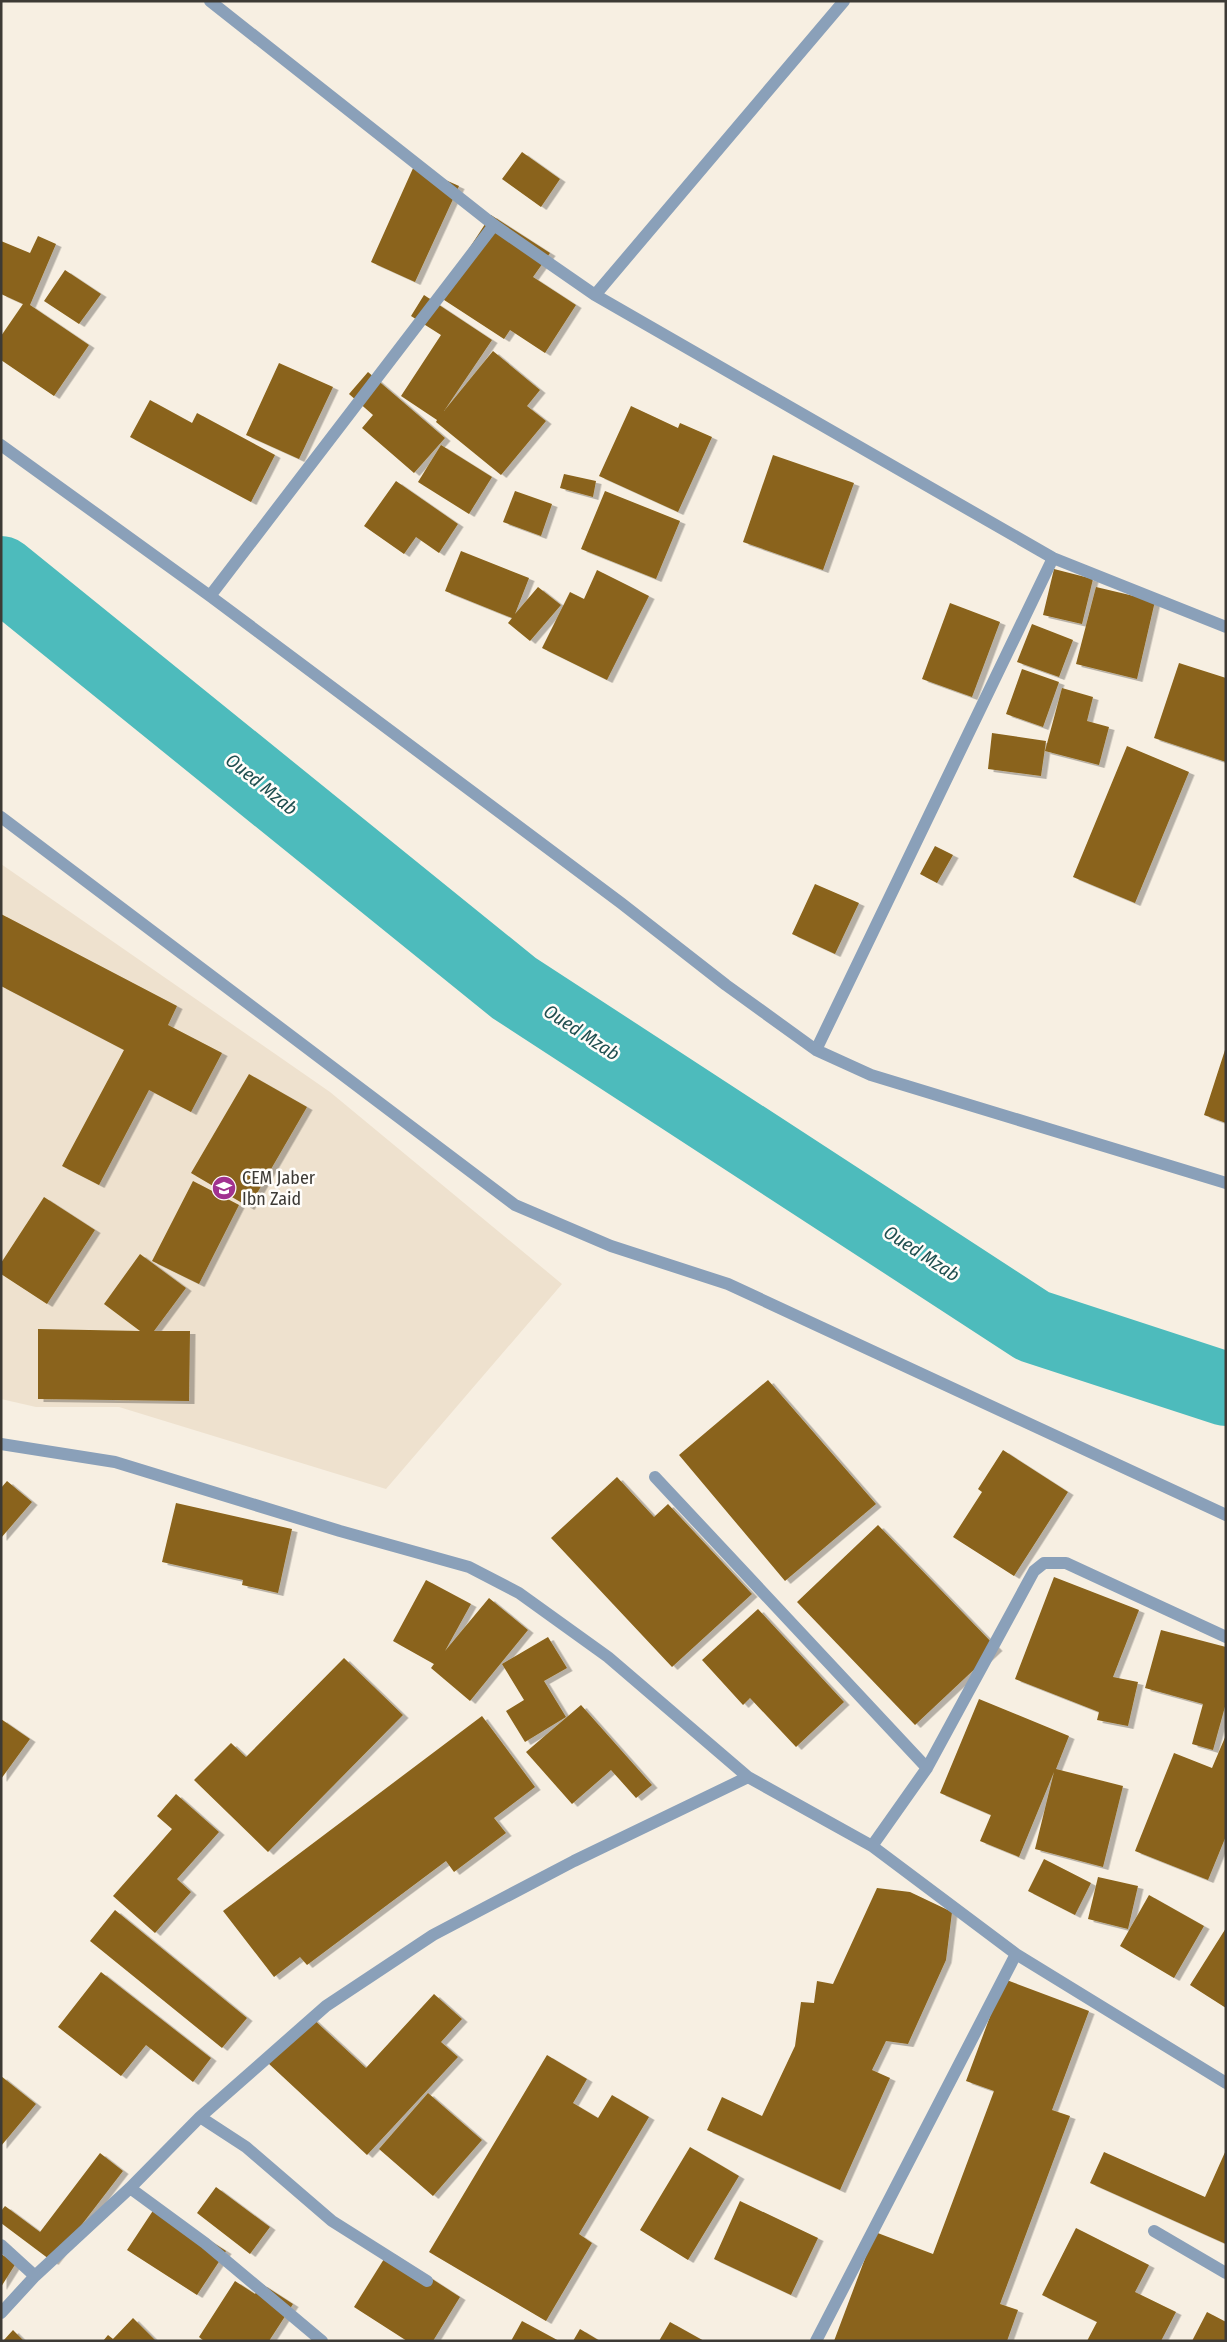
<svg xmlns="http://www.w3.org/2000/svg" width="1227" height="2342" font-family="'Fira Sans Condensed',sans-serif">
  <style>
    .built { fill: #eee1ce }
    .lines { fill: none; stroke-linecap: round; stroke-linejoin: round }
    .river { stroke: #4dbbbc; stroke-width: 74 }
    .building { fill: #8a631a; filter: url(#shadow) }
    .minor { stroke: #8aa0b9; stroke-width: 12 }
    .labels { text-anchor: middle; stroke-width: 5; stroke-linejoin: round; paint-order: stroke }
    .poi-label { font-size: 18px; fill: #3d3a35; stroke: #fffdfa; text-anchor: start }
    .water-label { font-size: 19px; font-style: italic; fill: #1f4f50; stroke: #fffdfa }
  </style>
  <defs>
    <filter id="shadow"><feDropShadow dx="5.5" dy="3" stdDeviation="0" flood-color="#0004"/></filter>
  </defs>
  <rect width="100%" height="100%" fill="#f7efe2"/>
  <path class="built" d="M1,864L330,1092L562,1284L386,1489L119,1407H36L1,1399Z"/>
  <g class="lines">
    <path class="river" d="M1,573L514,988L1033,1326L1226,1389"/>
  </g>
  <path class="building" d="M522,152L560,179L541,207L502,179Z
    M414,166L459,186L415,282L371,262Z
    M491,215L550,253L533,277L576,305L545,353L510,330L504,339L438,296Z
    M38,236L56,244L30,305L89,345L54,396L1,360V336L23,304L1,294V241L30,253Z
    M65,270L101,294L79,324L44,301Z
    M424,295L492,340L444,411L493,351L540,390L527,406L546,421L501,475L436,422L437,420L401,396L441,335L411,316Z
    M279,363L333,387L299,459L246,435Z
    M368,372L445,438L414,473L362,428L373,415L349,394Z
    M150,400L192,423L197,413L275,455L251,502L130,437Z
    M631,406L678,428L680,423L712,437L678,512L599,476Z
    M441,445L492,477L469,514L418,482Z
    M773,455L854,483L823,570L743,542Z
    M564,474L596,481L593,497L560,488Z
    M396,481L458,524L439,553L416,537L404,554L364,526Z
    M515,491L552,504L541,536L503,522Z
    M605,491L680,521L656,579L581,549Z
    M461,551L529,578L515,614L538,587L561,605L530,641L508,623L512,618L445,591Z
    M1054,569L1093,579L1082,624L1043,615Z
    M597,570L649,596L607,680L542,648L570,592L584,599Z
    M1096,587L1155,601L1137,679L1076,664Z
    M950,603L1000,622L972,697L922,679Z
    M1032,624L1073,640L1059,677L1017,662Z
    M1179,663L1226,678V762L1154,738Z
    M1022,669L1059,682L1043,727L1006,714Z
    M1062,688L1093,697L1087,721L1109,727L1099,765L1045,751Z
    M992,733L1046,741L1041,776L988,769Z
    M1127,746L1189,772L1135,903L1073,877Z
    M935,846L953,855L937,883L920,874Z
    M815,884L859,903L835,954L792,934Z
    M1,914L177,1006L168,1025L222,1053L191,1112L149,1090L99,1185L62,1166L124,1050L1,986Z
    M1225,1050H1226V1123L1204,1115Z
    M249,1074L307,1107L249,1207L191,1173Z
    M193,1181L239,1205L199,1284L152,1261Z
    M44,1197L95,1230L47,1304L1,1274V1263Z
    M140,1254L186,1288L154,1331H190L189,1401L38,1399V1329L140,1331L104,1304Z
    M768,1380L876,1504L785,1581L679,1455Z
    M1003,1450L1068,1492L1014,1576L953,1537L982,1492L978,1489Z
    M617,1477L654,1517L668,1504L752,1594L672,1667L551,1538Z
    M7,1481L32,1502L1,1538V1488Z
    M176,1503L292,1529L278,1593L242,1585L243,1580L162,1562Z
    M878,1525L997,1648L915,1725L797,1602Z
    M1054,1577L1139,1610L1113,1677L1138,1682L1128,1726L1097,1720L1099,1712L1015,1679Z
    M426,1580L471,1604L445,1651L489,1598L528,1630L470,1701L431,1668L434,1664L393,1641Z
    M758,1609L844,1702L796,1747L750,1698L743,1705L702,1660Z
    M1161,1630L1226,1647V1703L1213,1750L1192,1744L1203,1704L1145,1688Z
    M548,1637L567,1668L544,1681L566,1717L525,1742L506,1711L524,1700L502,1664Z
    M344,1658L403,1715L268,1852L194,1780L231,1743L246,1757Z
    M979,1699L1069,1736L1056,1769L1123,1786L1103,1867L1035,1849L1054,1772L1019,1857L980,1841L991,1815L940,1793Z
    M581,1705L652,1785L636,1798L611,1770L572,1804L526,1752Z
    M482,1716L535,1787L494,1818L506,1833L454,1872L446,1861L307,1965L300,1957L274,1977L223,1911Z
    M1,1719L30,1739L1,1779Z
    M1226,1735V1836L1208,1880L1135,1851L1174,1753L1212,1768Z
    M176,1794L219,1832L177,1879L191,1892L155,1933L113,1896L172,1829L157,1816Z
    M1044,1859L1091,1883L1075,1915L1028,1891Z
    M1098,1877L1138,1886L1128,1929L1088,1919Z
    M877,1888L910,1892L952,1912L946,1960L908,2044L886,2041L872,2070L890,2078L840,2190L707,2130L722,2097L762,2116L795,2046L801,2002L814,2003L817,1981L833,1984Z
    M1149,1895L1204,1926L1174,1978L1120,1946Z
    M115,1910L247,2018L222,2048L90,1941Z
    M1226,1928V2008L1190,1985Z
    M101,1972L211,2058L193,2082L146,2045L121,2076L58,2027Z
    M1004,1979L1089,2011L1052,2110L1070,2116L1000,2304L1018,2310L1007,2341H834L875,2232L933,2254L994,2091L966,2081Z
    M434,1994L462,2019L441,2042L458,2057L367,2155L268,2063L311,2017L366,2068Z
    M547,2055L587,2079L573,2103L598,2118L612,2095L649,2117L579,2234L592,2243L546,2321L429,2252Z
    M1,2076L36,2104L1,2146Z
    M428,2093L482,2140L433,2196L379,2149Z
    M690,2147L739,2176L688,2260L640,2230Z
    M1226,2150V2244L1090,2183L1104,2152L1205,2197Z
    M100,2153L123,2171L53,2262L1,2223V2211L5,2206L40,2232Z
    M216,2187L270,2227L250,2254L197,2213Z
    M740,2201L818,2238L791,2295L714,2259Z
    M156,2206L226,2251L197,2295L127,2250Z
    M1076,2228L1149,2265L1135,2292L1176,2312L1161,2341H1087L1097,2322L1042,2295Z
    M389,2251L460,2297L433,2341H407L354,2307Z
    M1,2254L16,2263L1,2287Z
    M235,2281L255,2294L262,2284L293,2304L269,2341H204L199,2337Z
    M1207,2312L1226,2322V2341H1192Z
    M133,2318L156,2341H103L108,2335L113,2339Z
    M522,2321L559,2341H511Z
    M670,2322L704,2341H659Z
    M580,2329L600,2341H573Z
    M13,2330L24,2341H3Z"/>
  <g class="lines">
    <path class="minor" d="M210,1L494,225L595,295L1053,558L1226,627
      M595,295L844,1
      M1,445L210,596L621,903L726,985L816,1050L871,1075L1226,1183
      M210,596L494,225
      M1,817L515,1205L611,1246L728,1284L1226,1515
      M816,1050L1053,558
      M1,1444L115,1462L340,1531L469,1567L519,1593L608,1657L748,1777L872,1846L1016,1954L816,2341
      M655,1477L927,1768
      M872,1846L927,1768L1034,1571L1044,1563H1066L1226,1637
      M1016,1954L1226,2083
      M200,2117L246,2147L332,2221L427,2281
      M130,2188L205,2243L322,2341
      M1154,2231L1226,2273
      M1,2245L35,2276
      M1,2313L35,2276L130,2188L200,2117L326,2006L433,1935L574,1861L748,1777"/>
  </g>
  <defs>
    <g id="school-disc" transform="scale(1.25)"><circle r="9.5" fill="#a13290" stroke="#fffdfa"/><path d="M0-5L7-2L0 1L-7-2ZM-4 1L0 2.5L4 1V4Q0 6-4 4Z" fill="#fff"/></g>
  </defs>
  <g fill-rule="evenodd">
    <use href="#school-disc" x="224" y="1188"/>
  </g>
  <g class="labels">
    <g class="poi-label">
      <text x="242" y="1184">CEM Jaber<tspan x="242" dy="21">Ibn Zaid</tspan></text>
    </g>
    <g class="water-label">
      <text transform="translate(262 784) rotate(39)" y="7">Oued Mzab</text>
      <text transform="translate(582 1032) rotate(33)" y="7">Oued Mzab</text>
      <text transform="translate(922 1253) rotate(33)" y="7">Oued Mzab</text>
    </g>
  </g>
  <rect width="1227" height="2342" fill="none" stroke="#3d3a35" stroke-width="5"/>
</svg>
